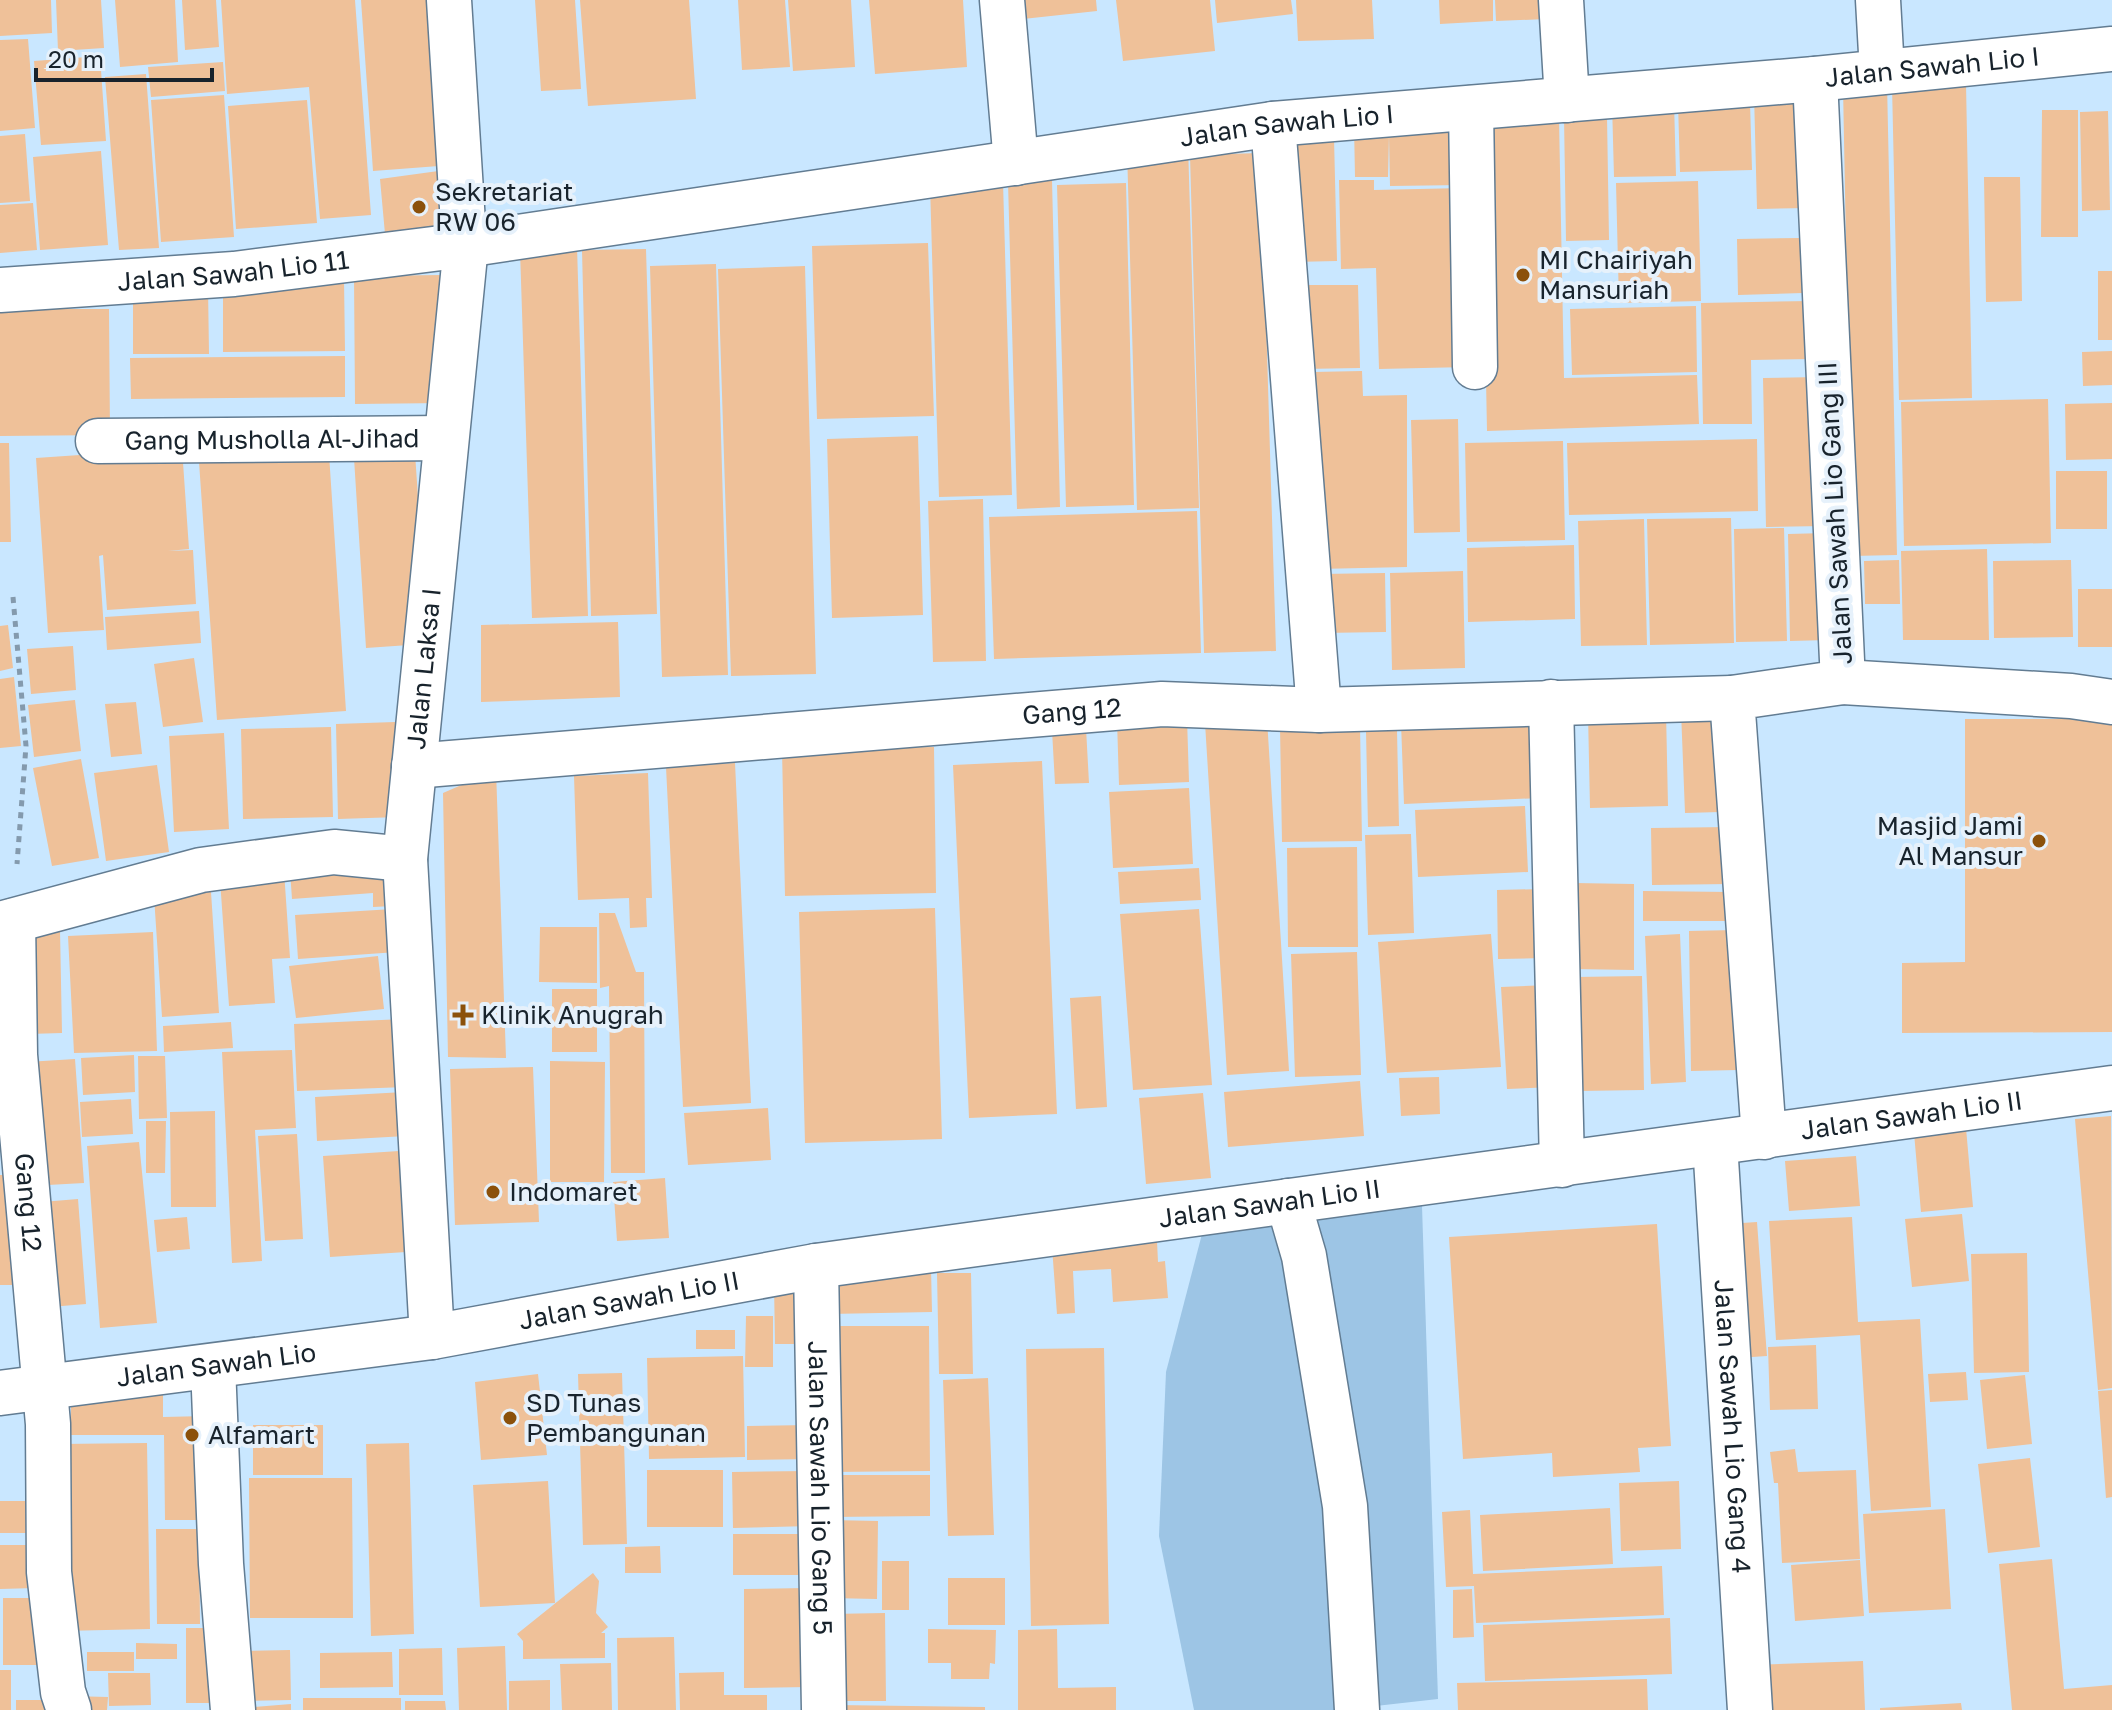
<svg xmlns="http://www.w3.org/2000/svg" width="2112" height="1710" font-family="'Golos Text',sans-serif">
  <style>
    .green { fill: #9dc5e5 }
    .building { fill: #efc199 }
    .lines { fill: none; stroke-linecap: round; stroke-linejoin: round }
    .minor-casing { stroke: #627c92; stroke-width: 47 }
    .path { stroke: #849aad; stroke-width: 5; stroke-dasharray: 6 6; stroke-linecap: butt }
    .minor { stroke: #fff; stroke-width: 44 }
    .poi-dot { fill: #8b510b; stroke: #e6f1fb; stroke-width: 3 }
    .labels { text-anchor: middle; stroke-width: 8; stroke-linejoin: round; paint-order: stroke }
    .street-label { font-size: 26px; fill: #18232c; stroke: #e6f1fb }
    .poi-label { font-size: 26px; fill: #18232c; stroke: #e6f1fb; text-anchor: start }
  </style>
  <rect width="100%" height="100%" fill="#c9e7ff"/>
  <path class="green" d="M1422,1206L1438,1699L1340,1710H1194L1159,1536L1166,1372L1208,1211Z"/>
  <path class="building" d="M0,0H51L52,33L0,36Z
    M56,0H101L104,48L58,51Z
    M115,0H175L178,62L120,67Z
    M182,0H216L219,47L185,50Z
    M221,0H355L371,215L320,219L309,87L227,94Z
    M361,0H440L452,165L373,171Z
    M535,0H575L581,89L541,91Z
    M580,0H689L696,99L588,106Z
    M738,0H785L790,67L742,70Z
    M788,0H851L855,67L793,71Z
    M869,0H963L967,67L875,74Z
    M1021,0H1096L1097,11L1023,19Z
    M1116,0H1210L1215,51L1123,61Z
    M1215,0H1291L1293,14L1217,23Z
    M1296,0H1372L1374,39L1298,41Z
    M1439,0H1493V21L1440,24Z
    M1495,0H1545L1546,19L1496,21Z
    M28,39L35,128L0,131V40Z
    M100,56L106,141L41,145L34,61Z
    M223,62L225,91L151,97L148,67Z
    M146,74L159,248L119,250L105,77Z
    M1887,82L1897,555L1852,556L1843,87Z
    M1966,83L1972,398L1899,400L1892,85Z
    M1804,93L1807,208L1757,209L1754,94Z
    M224,95L234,237L161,242L151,100Z
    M307,100L317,223L236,229L228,106Z
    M1674,102L1676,176L1614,177L1612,103Z
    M1750,102L1752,170L1680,172L1678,103Z
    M2042,110H2078V237H2041Z
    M2108,111L2110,210L2082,211L2080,112Z
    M1607,116L1609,240L1566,241L1564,117Z
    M1559,118L1564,378L1697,375L1699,424L1487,431L1481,119Z
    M1461,124L1463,185L1390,186L1389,135L1388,177H1355L1354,126Z
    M25,134L30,201L0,203V136Z
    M1334,138L1337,261L1293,262L1290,139Z
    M1188,145L1199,508L1137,510L1127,149Z
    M101,151L108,245L40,250L33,157Z
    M1261,153L1276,651L1204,653L1190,155Z
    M453,169L456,236L386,245L380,179Z
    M1984,177H2020L2022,301L1986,302Z
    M1052,180L1060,507L1017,509L1008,182Z
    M1339,180H1374V190L1463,188L1467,367L1379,369L1376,268L1341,269Z
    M1698,181L1701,301L1619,303L1616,183Z
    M1003,182L1012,495L939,497L930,184Z
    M1126,183L1134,505L1066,507L1057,185Z
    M33,203L37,250L0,253V205Z
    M1802,238L1803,293L1738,295L1737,239Z
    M928,243L934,416L817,419L812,246Z
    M577,246L588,616L532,618L520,250Z
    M646,249L657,614L591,616L582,250Z
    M716,264L728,675L662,677L650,266Z
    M805,266L816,674L731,676L718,269Z
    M2098,271H2112V340H2098Z
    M444,275L445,403L355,404L354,276Z
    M344,279L345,351L223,352V280Z
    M1300,285H1358L1360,368L1302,369Z
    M208,287L209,354H133V288Z
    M1811,301L1812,359L1751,360L1752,424H1703L1701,303Z
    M1696,306L1697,372L1572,375L1570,309Z
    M0,309H109L110,435L0,436Z
    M2112,351V385L2083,386L2082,352Z
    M345,356V397L131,399L130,358Z
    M1362,371L1363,396L1407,395V567L1318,569L1313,372Z
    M1821,377L1824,526L1766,527L1763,378Z
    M2048,399L2051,543L1904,546L1901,402Z
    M2112,403V459L2066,460L2065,404Z
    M1458,419L1460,532L1414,533L1411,420Z
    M918,436L923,615L832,618L827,439Z
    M1757,439L1758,511L1569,515L1567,443Z
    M1563,441L1565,540L1467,542L1465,443Z
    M0,443H9L11,542H0Z
    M182,448L189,549L168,551L193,550L196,604L107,610L103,555L99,556L104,630L48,633L36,458Z
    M415,453L420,527L407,601L409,645L366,648L354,458Z
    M329,454L346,711L217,720L199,462Z
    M2056,471H2107V529H2056Z
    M983,499L986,661L933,662L928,501Z
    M1197,511L1201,653L994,659L989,517Z
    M1731,518L1734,643L1650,645L1647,519Z
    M1644,519L1647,645L1581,646L1578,521Z
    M1784,528L1787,641L1736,642L1734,529Z
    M1826,533L1828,640L1790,641L1788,534Z
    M1574,545L1575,619L1468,622L1467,548Z
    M1987,549L1989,640H1903L1901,551Z
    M1899,560L1900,604H1865L1864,561Z
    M2071,560L2073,637L1994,638L1993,561Z
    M1463,571L1465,668L1392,670L1390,573Z
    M1385,573L1386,632L1321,633L1320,574Z
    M2078,589H2112V647H2078Z
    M199,611L201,643L107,650L105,617Z
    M618,622L620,697L481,702V625Z
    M8,625L13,668L0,671V626Z
    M73,646L76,690L31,694L27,649Z
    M194,658L203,722L163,727L154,664Z
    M14,677L21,746L0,748V679Z
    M75,700L81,751L34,757L28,705Z
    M136,702L142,754L111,757L105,704Z
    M1716,709L1720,812L1685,813L1681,711Z
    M1666,711L1668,806L1590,808L1588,713Z
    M1537,717L1540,798L1404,804L1401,723Z
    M1187,718L1189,782L1119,785L1117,720Z
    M1267,719L1289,1071L1227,1075L1205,723Z
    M1965,719H2112V1032L1902,1033V963L1965,962Z
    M395,722L399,817L338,819L336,724Z
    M1360,725L1362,841L1282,842L1280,727Z
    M331,727L333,817L243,819L241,729Z
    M1086,728L1089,783L1055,784L1052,730Z
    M1397,730L1399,826L1368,827L1366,731Z
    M224,733L229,829L174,832L169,736Z
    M934,747L936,893L785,896L782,749Z
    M81,759L99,858L52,866L33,768Z
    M1042,761L1057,1114L969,1118L953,765Z
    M735,763L751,1103L683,1107L666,767Z
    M157,765L169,852L106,861L94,773Z
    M496,770L506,1058L448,1057L443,793Z
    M648,773L652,898H646L647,927L630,928L629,898L578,900L574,776Z
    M1189,788L1193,864L1113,868L1109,792Z
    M1525,806L1528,872L1418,877L1415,810Z
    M1730,827V884L1652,885L1651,828Z
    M1411,834L1414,933L1368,935L1365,835Z
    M1357,847L1358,947H1288L1287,848Z
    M391,863L393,906L373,907V893L292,899L290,871Z
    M1199,868L1201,900L1120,904L1118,872Z
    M284,871L290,958L272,959L275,1003L229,1006L220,880Z
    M1574,883L1634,884V970L1573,969Z
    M1543,889L1544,958L1498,959L1497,890Z
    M1643,891L1731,892V921H1643Z
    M211,892L219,1013L162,1017L154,896Z
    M935,908L942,1139L805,1143L799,912Z
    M393,909L397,952L298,959L295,915Z
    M1199,909L1212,1085L1133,1090L1120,914Z
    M599,913H615L636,972H644L645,1173H611L609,986L600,988Z
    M540,927H597V983L539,982Z
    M60,930L62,1033L28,1034L26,931Z
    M1736,930L1738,1070L1691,1071L1689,931Z
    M153,932L157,1051L74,1053L68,936Z
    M1491,934L1501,1067L1387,1073L1378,942Z
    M1680,934L1686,1082L1651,1084L1645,936Z
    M1357,952L1361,1075L1295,1077L1291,954Z
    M378,956L384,1009L296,1018L289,966Z
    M1642,976L1644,1090L1578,1091L1576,977Z
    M1548,985L1554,1087L1507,1089L1501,987Z
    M552,989H597V1052H552Z
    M1101,996L1107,1107L1076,1109L1070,998Z
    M403,1019L406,1087L297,1091L294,1024Z
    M231,1022L233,1048L164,1052L163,1026Z
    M292,1050L296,1128L255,1130L262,1261L232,1263L222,1052Z
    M134,1055L135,1092L83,1095L81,1058Z
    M138,1056H165L167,1118L139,1119Z
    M75,1059L84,1183L30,1186L27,1062Z
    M550,1061L605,1062L604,1182H550Z
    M533,1067L539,1222L455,1225L450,1069Z
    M1439,1077L1440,1114L1401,1116L1399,1078Z
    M1360,1081L1364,1136L1228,1147L1224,1092Z
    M404,1092L406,1136L317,1141L315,1097Z
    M1203,1093L1211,1178L1146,1184L1139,1098Z
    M131,1099L133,1134L82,1137L80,1102Z
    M768,1108L771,1160L688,1165L684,1113Z
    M215,1111L216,1207H171L170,1112Z
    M2111,1116L2112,1388L2098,1390L2075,1119Z
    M146,1121H166L165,1173H146Z
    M1966,1128L1973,1207L1921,1212L1914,1133Z
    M297,1134L303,1239L265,1241L258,1136Z
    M139,1142L157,1323L100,1328L87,1146Z
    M399,1151L406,1252L330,1257L323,1156Z
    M1856,1156L1860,1206L1789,1211L1785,1161Z
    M0,1175H16V1285H0Z
    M665,1178L669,1238L617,1241L613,1182Z
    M78,1199L86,1304L50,1307L42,1202Z
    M1962,1214L1969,1281L1912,1287L1905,1219Z
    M187,1217L190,1249L157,1252L154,1220Z
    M1852,1217L1858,1322L1920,1319L1931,1507L1871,1511L1860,1335L1776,1340L1769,1221Z
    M1757,1222L1767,1356L1737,1358L1727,1224Z
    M1657,1224L1671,1446L1638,1448L1640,1472L1553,1477L1552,1453L1463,1459L1449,1237Z
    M1157,1241L1158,1262L1165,1261L1168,1298L1113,1302L1111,1269L1073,1271L1075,1313L1057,1314L1052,1247Z
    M2027,1253L2029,1372L1974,1373L1971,1254Z
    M931,1268L932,1312L829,1314L828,1269Z
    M937,1273H971L973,1374H939Z
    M774,1283H799L800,1344H775Z
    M746,1316H773V1367H745Z
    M829,1326H929L930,1471L830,1472Z
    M696,1330H735V1349H696Z
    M1816,1345L1818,1409L1770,1410L1768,1347Z
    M1104,1348L1109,1624L1031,1626L1026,1349Z
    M743,1356L745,1457L649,1459L647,1358Z
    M1966,1372L1968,1400L1930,1402L1928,1374Z
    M622,1373L627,1544L583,1545L578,1374Z
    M538,1374L547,1455L481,1460L475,1382Z
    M2025,1375L2032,1444L1987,1449L1980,1380Z
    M988,1378L994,1535L948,1536L943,1380Z
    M2112,1390V1497L2106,1498L2098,1391Z
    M71,1394H163V1417L206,1416L207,1520H165L164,1435H71Z
    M253,1425H323V1475H253Z
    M810,1425L811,1459L747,1460V1426Z
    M147,1443L150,1629L62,1631L60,1444Z
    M409,1443L414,1634L371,1636L366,1444Z
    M1795,1449L1798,1472L1856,1470L1860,1559L1782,1563L1778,1483H1774L1770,1452Z
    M2030,1458L2040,1547L1988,1553L1978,1464Z
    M647,1470H723V1527H647Z
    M810,1471L811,1526L733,1528L732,1472Z
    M830,1475H930V1516L830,1517Z
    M249,1478H352L353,1618H250Z
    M548,1481L555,1603L480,1607L473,1485Z
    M1679,1481L1681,1549L1621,1551L1619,1483Z
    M0,1501H38L37,1533H0Z
    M1610,1508L1613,1564L1483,1571L1480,1515Z
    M1945,1509L1951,1609L1869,1613L1863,1514Z
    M1470,1510L1473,1574L1662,1566L1664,1615L1476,1623L1474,1586L1446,1587L1442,1512Z
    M830,1520L878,1521L877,1599L830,1598Z
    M156,1529H199L200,1624H157Z
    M733,1534H814V1575H733Z
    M0,1545H35V1588L0,1589Z
    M660,1546L661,1573H625V1547Z
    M2052,1559L2064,1689L2112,1685V1710H2012L1999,1564Z
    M1860,1560L1864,1616L1795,1621L1791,1565Z
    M882,1561H909V1610H882Z
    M593,1573L599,1581L596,1613L608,1627L601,1633H605V1658L523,1659V1641L517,1634Z
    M948,1578H1005V1625H948Z
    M807,1588L808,1687L744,1688V1589Z
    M1472,1589L1474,1637L1453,1638V1590Z
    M3,1598H44V1665H3Z
    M885,1613L886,1701H831L830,1614Z
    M1670,1618L1672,1674L1485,1681L1483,1625Z
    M186,1628H221V1703H186Z
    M928,1629L996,1630L995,1664L990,1663L989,1679H951V1663H928Z
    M1057,1629L1058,1688L1116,1687V1710H1018V1630Z
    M674,1637L676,1710H618L617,1638Z
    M136,1643L177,1644V1659H136Z
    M505,1646L507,1710H459L457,1648Z
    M442,1648L443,1695H399V1649Z
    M290,1650L291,1700L238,1701L237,1651Z
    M87,1652H134V1671H87Z
    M392,1652L393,1687L320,1688V1653Z
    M1863,1661L1865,1710H1754L1752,1665Z
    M611,1663L612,1710H562L560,1664Z
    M0,1670H11V1710H0Z
    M724,1672V1695H767V1710H680L679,1673Z
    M108,1673H150L151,1705L109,1706Z
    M1647,1679L1648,1710H1458L1457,1683Z
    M550,1680V1710H509V1681Z
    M69,1696L108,1697L107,1710H73Z
    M303,1698H401V1710H303Z
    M16,1700H44V1710H16Z
    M405,1701H445L446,1710H405Z
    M1961,1703L1962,1710H1880V1708Z
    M291,1704V1710H242V1708Z
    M836,1705L985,1707V1710H836Z"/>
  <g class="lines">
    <g class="minor-casing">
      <g id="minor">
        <path d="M1002,0L1016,163"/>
        <path d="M1561,0L1567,100"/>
        <path d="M1878,0L1882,71"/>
        <path d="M1471,108L1475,367"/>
        <path d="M1273,124L1319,710"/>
        <path id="s1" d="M0,290L234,274L465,245L1273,124L1815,79L2112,49"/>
        <path id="s2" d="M98,441L445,438"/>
        <path d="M1843,682L2071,696L2112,702"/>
        <path d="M1551,702L1562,1165"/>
        <path id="s3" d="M414,766L1162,704L1319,710L1732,698"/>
        <path id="s4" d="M13,921L15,1055L48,1424L49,1572L63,1692L69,1710"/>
        <path d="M0,924L201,870L334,852L405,859"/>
        <path d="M1764,1137L1732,698L1843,682L1815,79"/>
        <path id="s5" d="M1715,1143L1750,1710"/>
        <path d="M1288,1201L1304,1256L1345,1506L1357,1710"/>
        <path id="s6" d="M816,1266L824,1710"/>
        <path id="s7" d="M432,1337L405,859L465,255L449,0"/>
        <path d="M213,1366L221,1564L233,1710"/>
        <path id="s8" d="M0,1393L432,1337L816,1266L2112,1088"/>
      </g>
    </g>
    <path class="path" d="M13,597L26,746L17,864"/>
    <use href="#minor" class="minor"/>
  </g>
  <g class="poi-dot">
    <circle cx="419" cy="207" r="8"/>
    <circle cx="1523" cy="275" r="8"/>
    <circle cx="2039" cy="841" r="8"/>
    <path d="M459 1003h8v8h8v8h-8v8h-8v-8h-8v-8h8z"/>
    <circle cx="493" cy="1192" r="8"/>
    <circle cx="510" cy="1418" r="8"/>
    <circle cx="192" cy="1435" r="8"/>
  </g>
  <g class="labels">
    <g class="street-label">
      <text dy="9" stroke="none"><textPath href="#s1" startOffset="1946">Jalan Sawah Lio I</textPath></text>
      <text dy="9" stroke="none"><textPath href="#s1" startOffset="1298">Jalan Sawah Lio I</textPath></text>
      <text dy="9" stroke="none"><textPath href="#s1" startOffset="234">Jalan Sawah Lio 11</textPath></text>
      <text dy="9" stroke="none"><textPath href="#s2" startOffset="174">Gang Musholla Al-Jihad</textPath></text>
      <text transform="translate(1835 513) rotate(-93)" y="9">Jalan Sawah Lio Gang III</text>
      <text dy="9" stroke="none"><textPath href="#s7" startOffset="670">Jalan Laksa I</textPath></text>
      <text dy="9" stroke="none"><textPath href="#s3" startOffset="660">Gang 12</textPath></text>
      <text dy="9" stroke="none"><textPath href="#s8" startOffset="1932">Jalan Sawah Lio II</textPath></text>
      <text dy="9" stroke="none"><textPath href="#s4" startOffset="282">Gang 12</textPath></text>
      <text dy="9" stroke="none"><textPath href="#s8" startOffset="1284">Jalan Sawah Lio II</textPath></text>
      <text dy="9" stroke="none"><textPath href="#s8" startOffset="636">Jalan Sawah Lio II</textPath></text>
      <text dy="9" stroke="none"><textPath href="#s8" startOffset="218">Jalan Sawah Lio</textPath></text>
      <text dy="9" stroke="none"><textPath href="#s5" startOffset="284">Jalan Sawah Lio Gang 4</textPath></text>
      <text dy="9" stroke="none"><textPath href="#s6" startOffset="222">Jalan Sawah Lio Gang 5</textPath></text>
    </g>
    <g class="poi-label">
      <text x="435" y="201">Sekretariat<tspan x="435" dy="30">RW 06</tspan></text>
      <text x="1539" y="269">MI Chairiyah<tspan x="1539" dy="30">Mansuriah</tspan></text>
      <text x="2023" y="835" text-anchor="end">Masjid Jami<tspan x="2023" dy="30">Al Mansur</tspan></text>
      <text x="481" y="1024">Klinik Anugrah</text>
      <text x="509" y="1201">Indomaret</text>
      <text x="526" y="1412">SD Tunas<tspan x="526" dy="30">Pembangunan</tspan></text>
      <text x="208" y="1444">Alfamart</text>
    </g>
  </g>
  <path d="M36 68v12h176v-12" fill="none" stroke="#18232c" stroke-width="4"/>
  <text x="48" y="68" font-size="24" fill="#18232c" stroke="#e6f1fb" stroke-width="6" paint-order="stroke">20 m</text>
</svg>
